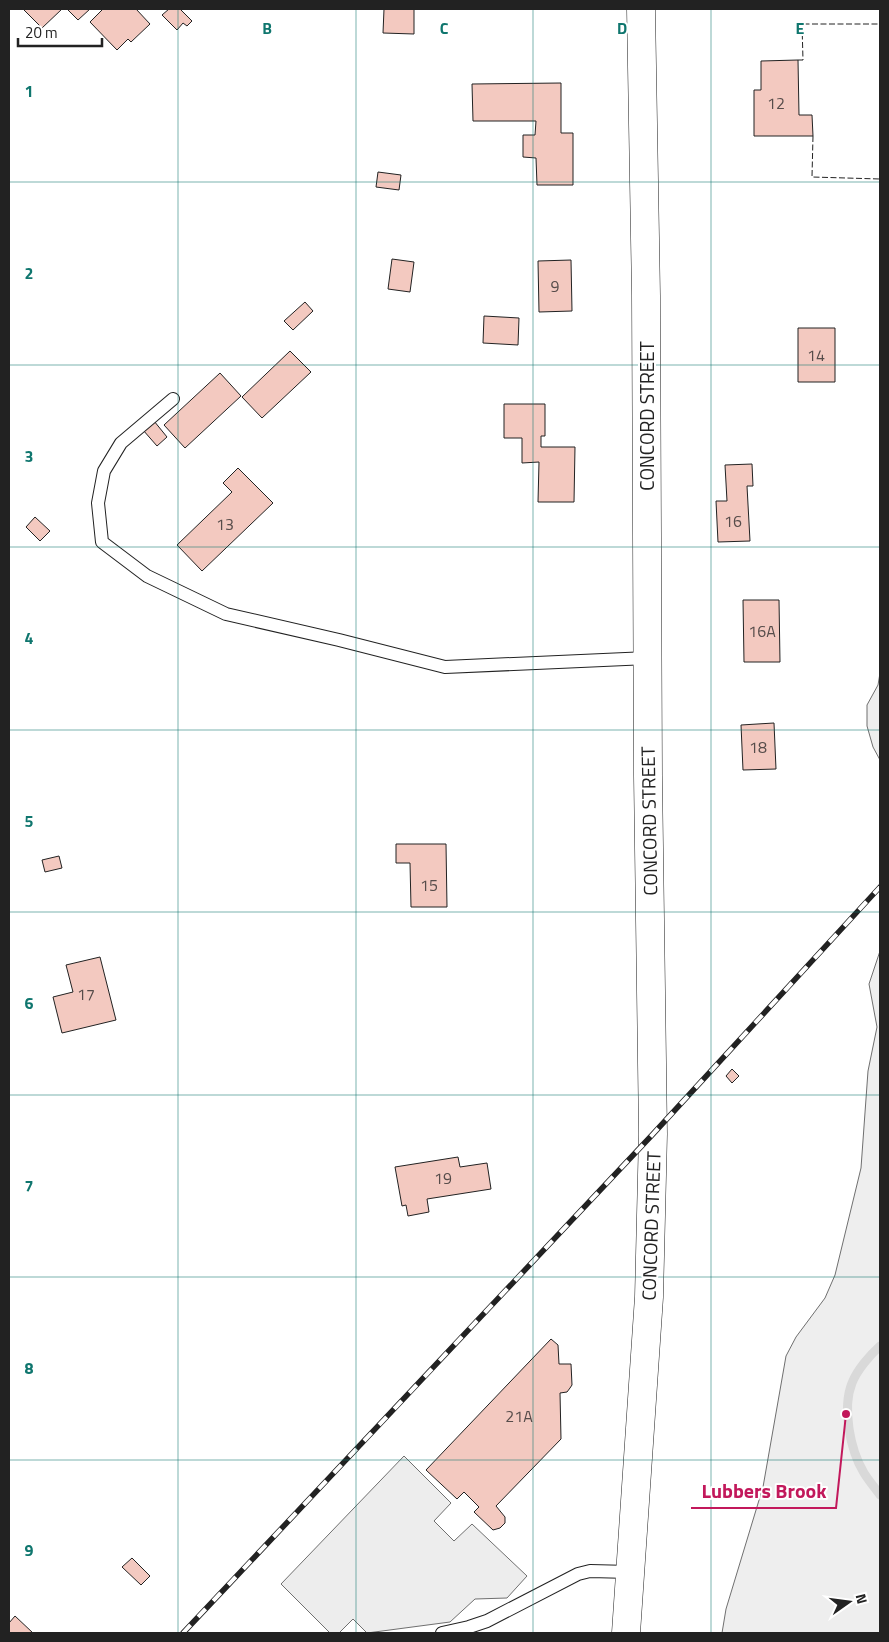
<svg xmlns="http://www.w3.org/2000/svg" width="889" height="1642" font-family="'Titillium Web',sans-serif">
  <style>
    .green { fill: #eee; stroke: #6f6f6f }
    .parking { fill: #ededed; stroke: #6f6f6f }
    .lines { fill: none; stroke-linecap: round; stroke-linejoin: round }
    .stream { stroke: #d9d9d9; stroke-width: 9 }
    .building { fill: #f3c9c0; stroke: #222 }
    .service-casing { stroke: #222; stroke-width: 14 }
    .tertiary-casing { stroke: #222; stroke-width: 29 }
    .service { stroke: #fff; stroke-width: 12 }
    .tertiary { stroke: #fff; stroke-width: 28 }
    .rail-casing { stroke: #222; stroke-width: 5.5 }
    .rail { stroke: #fff; stroke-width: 4; stroke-dasharray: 11; stroke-linecap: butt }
    .fence { stroke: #222; stroke-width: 1; stroke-dasharray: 6 2.5; stroke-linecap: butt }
    .grid { fill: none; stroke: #0f766e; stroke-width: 1; stroke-opacity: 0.55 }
    .labels { text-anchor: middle; stroke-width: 4; stroke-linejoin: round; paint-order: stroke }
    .number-label { font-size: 16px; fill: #564c4a }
    .street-label { font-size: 19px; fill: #222; stroke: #fff }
    .grid-label { font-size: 16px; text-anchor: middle; font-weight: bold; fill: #0f766e; stroke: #fff; stroke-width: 4; stroke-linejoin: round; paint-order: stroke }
    .leader { fill: none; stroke: #c2185b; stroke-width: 2 }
    .callout-dot { fill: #c2185b; stroke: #fff; stroke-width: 2 }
    .callout-label { font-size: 20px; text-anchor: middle; font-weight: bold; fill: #c2185b; stroke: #fff; stroke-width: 4; stroke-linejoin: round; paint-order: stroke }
  </style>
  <rect width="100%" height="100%" fill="#fff"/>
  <path class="green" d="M880,673V760L873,747L867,726V705L878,685Z
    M880,951V1633H722L726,1609L763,1487L786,1356L796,1337L825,1298L835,1275L861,1168L868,1071L877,1027L869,984Z"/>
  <path class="parking" d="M404,1456L451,1503L434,1521L454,1541L472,1524L527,1576L507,1598L475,1599L450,1622L367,1633L353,1619L339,1633H330L281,1584Z"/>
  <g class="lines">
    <path class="stream" d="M880,1346C870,1355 857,1370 852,1383C842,1408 850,1450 864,1473C869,1481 875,1488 880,1495"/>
  </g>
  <path class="building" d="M23,9H62L42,28Z
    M67,9H90L78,20Z
    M100,9H136L150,24L131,42L128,39L117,50L90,22L102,10Z
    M169,9H180L192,21L187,26L183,23L177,30L162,15Z
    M384,9H414V34L383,33Z
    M798,60L799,115H812L813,136H754V90H761V61Z
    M561,83V133H573V185H537L536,158L523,157V135H535L536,121H473L472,84Z
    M378,172L401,175L399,190L376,187Z
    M392,259L414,262L410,292L388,289Z
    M571,260L572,311L539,312L538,261Z
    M305,302L313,311L293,330L284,321Z
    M484,316L519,318L518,345L483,343Z
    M798,328H835V382H798Z
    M290,351L311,372L262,418L242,397Z
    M220,373L241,396L185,448L164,425Z
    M504,404H545V436H541V447H575L574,502H538L539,462L522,463V438H504Z
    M154,421L167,437L157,446L143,430Z
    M752,464L753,486H747L750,541L718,542L716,501H727L725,465Z
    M238,468L273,503L202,571L177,545L232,492L223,483Z
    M35,517L50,531L40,541L26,527Z
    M743,600H779L780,662H744Z
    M774,723L776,769L743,770L741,725Z
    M396,844H446L447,907H411L410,863H396Z
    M59,856L62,868L45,872L42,860Z
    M100,957L116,1020L62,1033L53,997L73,992L66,965Z
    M732,1069L739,1076L732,1083L726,1076Z
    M458,1157L460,1167L487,1163L491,1189L427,1199L429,1212L408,1216L406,1205L402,1206L395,1167Z
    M551,1339L558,1345L559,1364H571L572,1385L570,1388L567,1392L560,1393L561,1439L496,1506L505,1517V1523L500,1528L493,1530L474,1512L479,1507L464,1492L457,1499L426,1470Z
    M132,1558L150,1576L141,1585L122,1567Z
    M15,1616L33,1633H9V1623Z"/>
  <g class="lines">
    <g class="service-casing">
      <path id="service" d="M173,399L121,443L104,471L98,503L102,542L147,576L226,614L339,640L445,667L648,658
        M442,1633L469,1627L487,1621L578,1574L590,1571L630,1572"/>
    </g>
    <g class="tertiary-casing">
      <path id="tertiary" d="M626,1633L649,1297L653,1134L648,776L646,295L641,9"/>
    </g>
    <use href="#service" class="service"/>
    <use href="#tertiary" class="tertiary"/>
    <g class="rail-casing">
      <path id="rail" d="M183,1633L653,1134L880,887"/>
    </g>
    <use href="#rail" class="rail"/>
    <path class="fence" d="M798,60H803L802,24H880
      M813,136L812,177L880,179"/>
  </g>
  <path class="grid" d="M178,9V1633M356,9V1633M533,9V1633M711,9V1633M9,182H880M9,365H880M9,547H880M9,730H880M9,912H880M9,1095H880M9,1277H880M9,1460H880"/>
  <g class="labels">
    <g class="number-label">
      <text x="776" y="109">12</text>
      <text x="555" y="292">9</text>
      <text x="816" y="361">14</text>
      <text x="733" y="527">16</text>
      <text x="225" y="530">13</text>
      <text x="762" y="637">16A</text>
      <text x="758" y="753">18</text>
      <text x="429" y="891">15</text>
      <text x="86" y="1000">17</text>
      <text x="443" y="1184">19</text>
      <text x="519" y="1422">21A</text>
    </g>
    <g class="street-label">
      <text transform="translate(647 416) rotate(-90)" y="7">CONCORD STREET</text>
      <text transform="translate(649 821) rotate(-91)" y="7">CONCORD STREET</text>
      <text transform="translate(651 1226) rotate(-88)" y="7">CONCORD STREET</text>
    </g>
  </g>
  <g class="grid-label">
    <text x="267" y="34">B</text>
    <text x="444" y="34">C</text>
    <text x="622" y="34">D</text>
    <text x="800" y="34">E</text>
    <text x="29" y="97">1</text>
    <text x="29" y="279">2</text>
    <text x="29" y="462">3</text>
    <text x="29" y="644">4</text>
    <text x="29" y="827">5</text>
    <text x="29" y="1009">6</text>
    <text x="29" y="1192">7</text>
    <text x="29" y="1374">8</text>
    <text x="29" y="1556">9</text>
  </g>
  <path class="leader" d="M846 1414L836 1508H691"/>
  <circle class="callout-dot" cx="846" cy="1414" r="5"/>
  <g class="callout-label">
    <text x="764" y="1498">Lubbers Brook</text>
  </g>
  <rect width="889" height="1642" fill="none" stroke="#222222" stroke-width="20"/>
  <g transform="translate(849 1602) rotate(76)" stroke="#ffffff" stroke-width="4" paint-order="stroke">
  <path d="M0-4L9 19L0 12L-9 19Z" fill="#222222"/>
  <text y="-8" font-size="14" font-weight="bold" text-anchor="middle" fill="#222222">N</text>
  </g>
  <path d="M18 38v8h84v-8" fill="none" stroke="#222222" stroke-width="2.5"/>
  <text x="25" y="38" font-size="15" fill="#222222" stroke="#ffffff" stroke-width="4" paint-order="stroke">20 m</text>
</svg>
